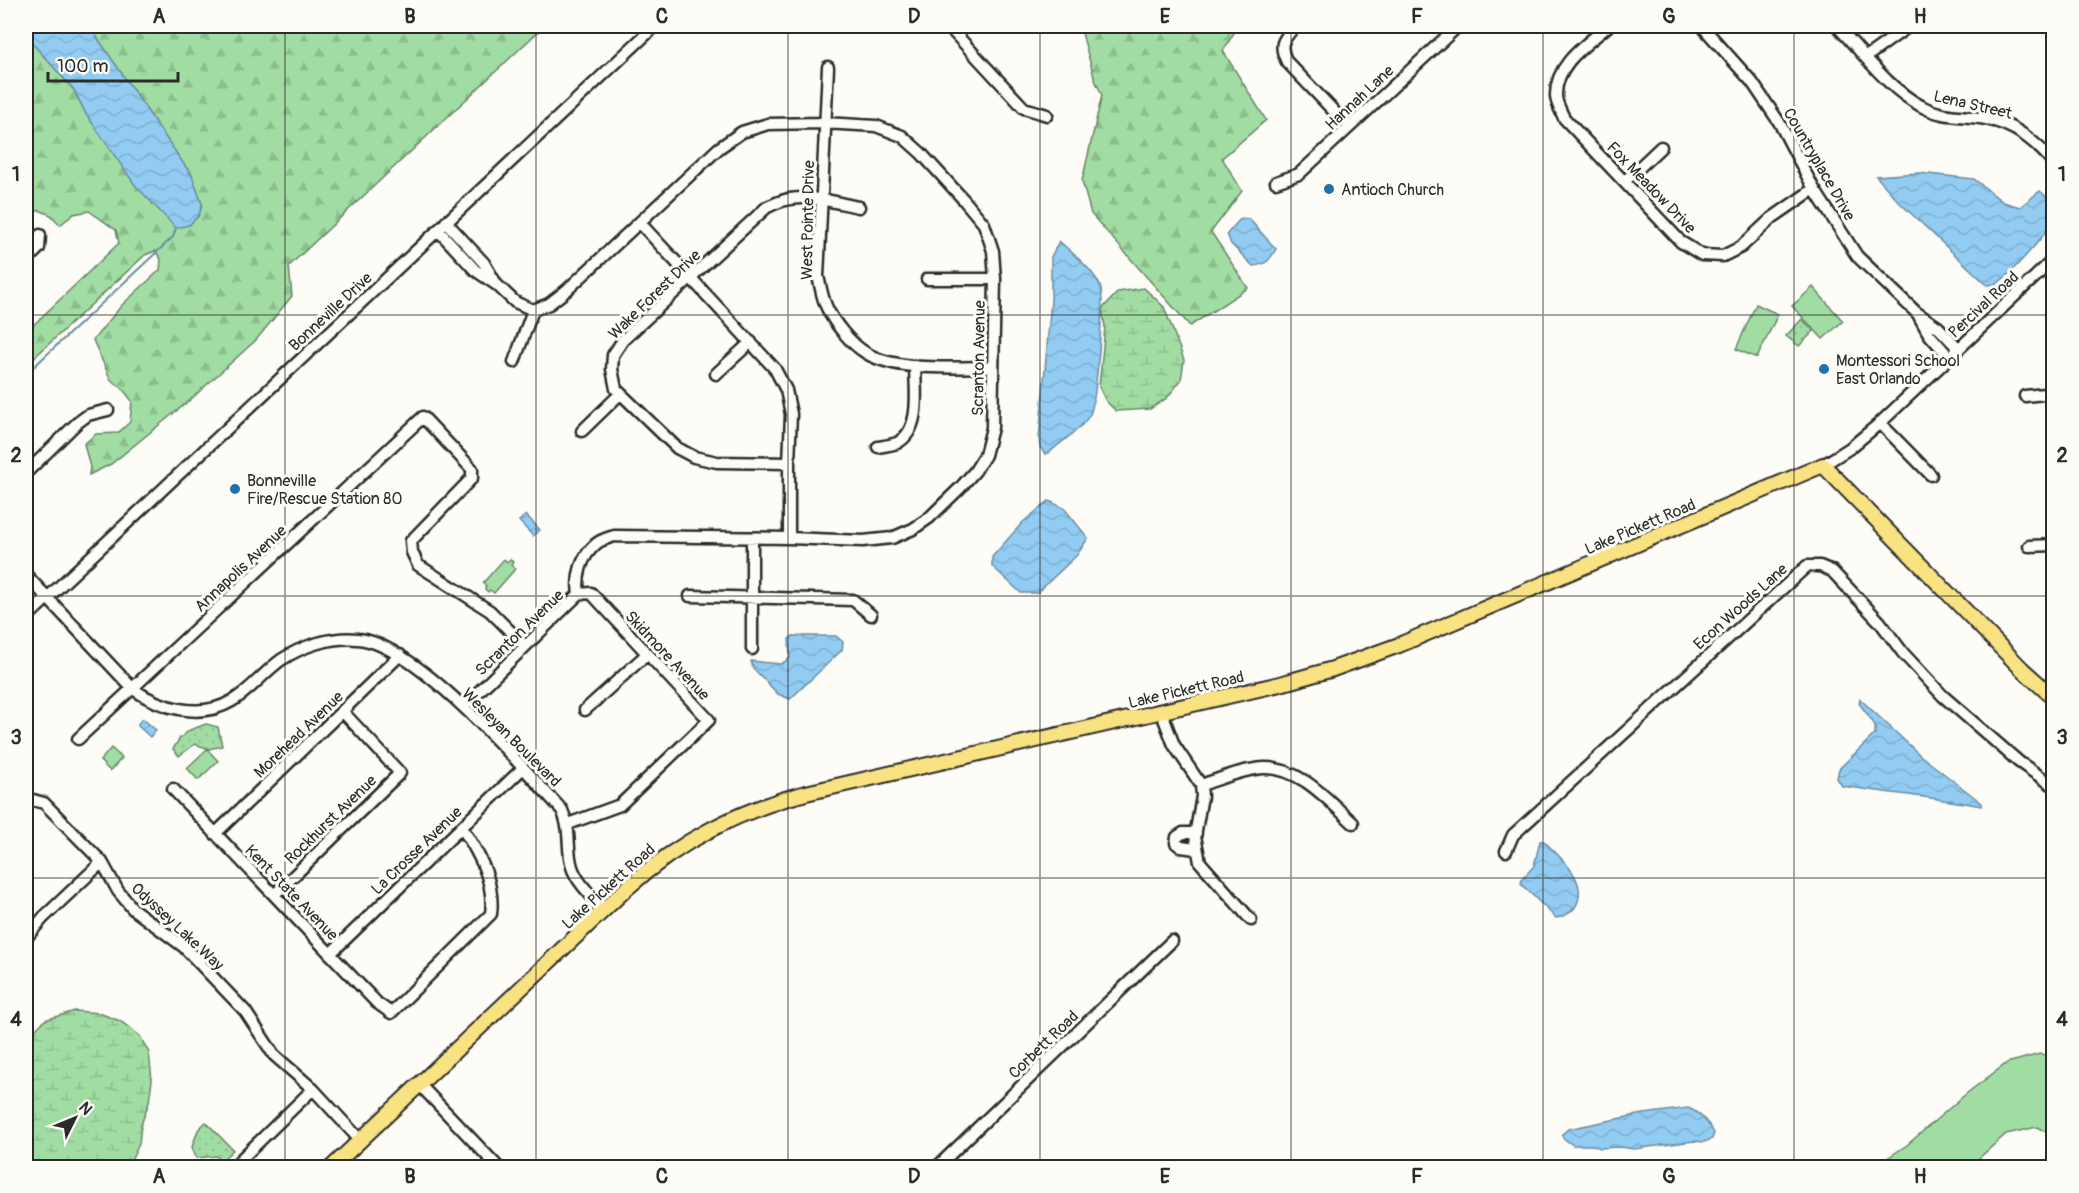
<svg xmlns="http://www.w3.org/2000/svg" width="2079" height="1193" font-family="Pangolin,sans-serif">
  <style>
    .green { fill: #a1dda3; stroke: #668467; stroke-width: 1.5 }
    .forest { fill: url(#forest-firs); stroke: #668467; stroke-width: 1.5 }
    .wetland { fill: url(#wetland-marsh); stroke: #668467; stroke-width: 1.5 }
    .park { fill: url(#park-dots); stroke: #668467; stroke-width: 1.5 }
    .water { fill: url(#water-waves); stroke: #698ca2; stroke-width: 1.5 }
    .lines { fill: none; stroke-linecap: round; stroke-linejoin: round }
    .stream { stroke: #698ca2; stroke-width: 2 }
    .minor-casing { stroke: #2b2b2b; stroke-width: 15 }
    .major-casing { stroke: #2b2b2b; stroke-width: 18 }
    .minor { stroke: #fdfcf7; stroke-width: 10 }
    .major { stroke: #f8e281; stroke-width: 14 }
    .grid { fill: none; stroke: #2b2b2b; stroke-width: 1.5; stroke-opacity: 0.55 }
    .poi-dot { fill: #1f6fb2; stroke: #fdfcf7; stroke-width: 2 }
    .labels { text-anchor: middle; stroke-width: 6; stroke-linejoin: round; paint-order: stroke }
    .street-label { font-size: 16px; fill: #2b2b2b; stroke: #fdfcf7 }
    .poi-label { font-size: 16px; fill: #2b2b2b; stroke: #fdfcf7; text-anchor: start }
    .neatline { fill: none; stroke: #2b2b2b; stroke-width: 2 }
    .grid-label { font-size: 20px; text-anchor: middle; font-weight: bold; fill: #2b2b2b }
  </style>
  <defs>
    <pattern id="forest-firs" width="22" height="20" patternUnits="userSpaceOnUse" patternTransform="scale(1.5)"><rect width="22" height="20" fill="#a1dda3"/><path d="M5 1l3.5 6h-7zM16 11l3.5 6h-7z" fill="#8bbe8c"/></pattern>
    <pattern id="wetland-marsh" width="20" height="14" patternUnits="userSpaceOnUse" patternTransform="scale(1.5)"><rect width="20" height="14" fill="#a1dda3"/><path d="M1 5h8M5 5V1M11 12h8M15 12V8" fill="none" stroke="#8bbe8c"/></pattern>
    <pattern id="park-dots" width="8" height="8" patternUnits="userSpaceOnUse" patternTransform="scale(1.5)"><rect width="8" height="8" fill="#a1dda3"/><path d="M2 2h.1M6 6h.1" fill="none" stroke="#8bbe8c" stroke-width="1.8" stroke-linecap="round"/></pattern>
    <pattern id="water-waves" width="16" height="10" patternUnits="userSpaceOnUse" patternTransform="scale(1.5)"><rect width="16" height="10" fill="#92ccf2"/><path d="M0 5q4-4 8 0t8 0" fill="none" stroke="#7eafd0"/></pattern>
  </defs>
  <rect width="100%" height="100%" fill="#fdfcf7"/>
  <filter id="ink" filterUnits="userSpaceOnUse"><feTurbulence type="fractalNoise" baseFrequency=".0167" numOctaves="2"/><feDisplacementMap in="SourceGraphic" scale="12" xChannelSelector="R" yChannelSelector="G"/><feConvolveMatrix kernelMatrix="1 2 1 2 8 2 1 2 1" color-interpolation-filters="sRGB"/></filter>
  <g filter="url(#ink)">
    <path class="green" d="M1813,287L1843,321L1823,339L1792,306Z
      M1756,304L1778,314L1757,358L1736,349Z
      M504,559L507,562L510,559L513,562L511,565L515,569L494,593L490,590L488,592L485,589L486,586L483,583Z
      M111,748L122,758L110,771L100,761Z
      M207,749L218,761L198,780L187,768Z
      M2040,1054L2053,1056V1136L2037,1127L2006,1134L1969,1167H1874L1907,1145L1967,1093L2007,1063Z"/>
    <path class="forest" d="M92,26H544L289,266L292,296L256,340L190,400L111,464L89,475L90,467L84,444L96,434L118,433L130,422L132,401L122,388L111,380L93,340L122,305L160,270L161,259L155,251L145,255L26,365V332L119,243L116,230L89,211L74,214L60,225L51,215L39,210L26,217V36L74,90L86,114L189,225L199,215L202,204L192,176L96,36Z
      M1080,26H1238L1223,51L1266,120L1222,158L1242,191L1211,232L1248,288L1190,326L1091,214L1082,181L1102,95L1095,80Z"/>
    <path class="wetland" d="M1144,288L1164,307L1184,360L1181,380L1167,398L1150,409L1116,411L1106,401L1099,387L1105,327L1102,309L1118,292Z
      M75,1011L99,1013L120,1021L140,1036L149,1053L152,1080L149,1102L141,1125L139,1144L128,1167H26V1039L45,1020Z"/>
    <path class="park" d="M1802,319L1814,331L1799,346L1786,336Z
      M206,724L218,727L222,746L209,749L195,744L179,756L173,749L180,738L190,730Z
      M206,1122L233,1150L221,1161L216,1156L196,1158L192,1147L198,1130Z"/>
    <path class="water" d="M26,26H92L96,36L192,176L202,204L199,215L189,225L176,228L135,185L86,114L74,90L26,36Z
      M1919,173L1974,179L2003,202L2020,207L2040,191C2049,199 2055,204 2054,218C2052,229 2006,279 1996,284C1993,285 1990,284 1987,285L1899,202L1876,176Z
      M1241,218L1249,219L1276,249C1270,260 1266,265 1253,266L1231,244L1227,234Z
      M1059,241C1071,252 1097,273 1101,289C1104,302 1096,404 1090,414C1082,429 1063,440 1050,452L1045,454L1040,447L1039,439L1051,300V257Z
      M1049,501L1064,508L1088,538L1077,555L1037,593H1021L992,566V557L1023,522Z
      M526,515L540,530L533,536L519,521Z
      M793,636H836L843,642L842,650L790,699L778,694L752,667L751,661L781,664L790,658L789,639Z
      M1860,699L1921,756L1982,803V806C1936,798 1889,793 1842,786L1837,778L1839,769L1875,734V725L1859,703Z
      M143,719L156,730L150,737L138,726V723Z
      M1540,841H1544C1558,856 1586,877 1578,901C1575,911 1566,916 1556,918L1521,884L1522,879L1534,866Z
      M1688,1108C1699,1112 1709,1123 1714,1133L1712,1139L1704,1142L1694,1141L1634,1149L1621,1147L1600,1148L1593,1145H1573L1563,1138L1562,1134L1568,1129L1637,1115Z"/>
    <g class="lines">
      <path class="stream" d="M26,374L173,237L176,228"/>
      <g class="minor-casing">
        <path id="minor" d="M948,26L1024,108L1047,115
          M1295,26C1283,40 1278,44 1287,62L1349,127
          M1608,26C1587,44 1555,64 1556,96C1556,103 1561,111 1564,118L1681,242L1702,255L1723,256L1741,247L1772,218L1814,189
          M1702,26L1752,82L1779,122L1814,189L1857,256L1917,313L1938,327L1958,348
          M1837,26C1864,54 1888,89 1923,107C1943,118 1964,115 1986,119C2014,124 2035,141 2054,163
          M1866,57L1909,26
          M828,67L818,277C821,287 822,298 827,308C834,323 851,344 866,353C897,372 957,367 993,367
          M1625,181L1661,147
          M1276,182L1299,174L1458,26
          M446,222L484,263L495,282
          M640,223L775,369L786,390L791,414L789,463V538
          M438,230L475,270L497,285L515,302L533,310L549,304L567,290L719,148L742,132L768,124L824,123L876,126L902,136L921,153L963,199L984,224L993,251L995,279L992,428L985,455L975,471L960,488L929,518L913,529L892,538L863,541L789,538L614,536C608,538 600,540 596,544C581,557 576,576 579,594
          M26,261L39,248L40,235
          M927,279H995
          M1919,316L1929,334L1949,357
          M514,362L533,310
          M716,374L751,342
          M2025,396L2054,393
          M1880,423L1931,475
          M582,431L620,394
          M878,447C884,446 891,445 897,443C922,430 915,389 915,366
          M789,463L717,462L694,457L677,448L616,389L612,369L613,355L623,340L767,207C774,204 782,200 790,199C813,195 837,203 859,207
          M1823,465L1850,448L1880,423L2054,259
          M26,473L77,423L88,415L108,410
          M2029,546L2054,545
          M26,575L133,689C160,708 200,720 232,701C250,691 263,673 281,660C302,646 332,636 358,639C417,644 521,766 562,810C572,832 566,847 572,867C577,883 594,898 604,910
          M690,596L853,600L871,615
          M26,618L655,26
          M752,649V538
          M464,706L579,594
          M585,710L647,654
          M1161,711L1174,745L1201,785L1202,796L1195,836L1200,862L1251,920
          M78,739L423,417L472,469V478L411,541L412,552L418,565L490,611L525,646
          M1201,785C1220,779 1243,769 1264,768C1300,767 1328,800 1353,823
          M173,789L377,1003L391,1013L491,914C495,882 479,853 462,828
          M26,802L33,800L44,803L102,862L118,891L133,909L184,947L245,1011L274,1055L313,1089L360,1140
          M568,824L620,805L709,720L591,593L579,594
          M1196,833H1183L1177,837L1176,843L1181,847L1196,849
          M215,834L400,655
          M1506,851L1513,835L1807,566H1820L1832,571L1880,622L1903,653L1943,696L2019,762L2054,786
          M274,895L400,773L343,712
          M26,938L43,918L102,862
          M330,954L523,768
          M419,1084L499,1168
          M232,1168L313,1089
          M936,1168L1172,941"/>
      </g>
      <g class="major-casing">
        <path id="major" d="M331,1168L627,888C680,841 737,811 806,793L1280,684L1333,669L1399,645L1823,465L2022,669L2054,698"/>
      </g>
      <use href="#minor" class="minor"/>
      <use href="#major" class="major"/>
    </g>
  </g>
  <path class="grid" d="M285,26V1168M536,26V1168M788,26V1168M1040,26V1168M1291,26V1168M1543,26V1168M1794,26V1168M26,315H2054M26,596H2054M26,878H2054"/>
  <g class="poi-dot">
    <circle cx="1329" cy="189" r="6"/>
    <circle cx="1824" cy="369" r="6"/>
    <circle cx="235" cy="489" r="6"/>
  </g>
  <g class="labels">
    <g class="street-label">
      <text transform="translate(1359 97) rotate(-43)" y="6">Hannah Lane</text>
      <text transform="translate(1973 104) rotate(13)" y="6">Lena Street</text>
      <text transform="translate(1820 164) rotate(60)" y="6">Countryplace Drive</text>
      <text transform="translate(1652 187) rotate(46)" y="6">Fox Meadow Drive</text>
      <text transform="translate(807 220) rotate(-89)" y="6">West Pointe Drive</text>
      <text transform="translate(654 294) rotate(-44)" y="6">Wake Forest Drive</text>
      <text transform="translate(1983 304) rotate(-43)" y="6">Percival Road</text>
      <text transform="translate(330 311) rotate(-43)" y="6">Bonneville Drive</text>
      <text transform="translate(978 358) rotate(-89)" y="6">Scranton Avenue</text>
      <text transform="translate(1640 526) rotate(-23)" y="6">Lake Pickett Road</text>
      <text transform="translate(240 568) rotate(-43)" y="6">Annapolis Avenue</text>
      <text transform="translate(1740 606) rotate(-42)" y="6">Econ Woods Lane</text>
      <text transform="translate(519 632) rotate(-44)" y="6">Scranton Avenue</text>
      <text transform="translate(668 655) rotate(47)" y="6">Skidmore Avenue</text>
      <text transform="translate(1186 689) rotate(-13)" y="6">Lake Pickett Road</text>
      <text transform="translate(298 734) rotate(-44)" y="6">Morehead Avenue</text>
      <text transform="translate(512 737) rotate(45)" y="6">Wesleyan Boulevard</text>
      <text transform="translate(330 819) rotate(-44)" y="6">Rockhurst Avenue</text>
      <text transform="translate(416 850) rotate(-44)" y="6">La Crosse Avenue</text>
      <text transform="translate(608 886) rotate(-42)" y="6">Lake Pickett Road</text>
      <text transform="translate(292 892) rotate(46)" y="6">Kent State Avenue</text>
      <text transform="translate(178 926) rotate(43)" y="6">Odyssey Lake Way</text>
      <text transform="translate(1043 1044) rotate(-44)" y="6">Corbett Road</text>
    </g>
    <g class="poi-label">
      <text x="1341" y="195">Antioch Church</text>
      <text x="1836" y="366">Montessori School<tspan x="1836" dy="18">East Orlando</tspan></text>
      <text x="247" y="486">Bonneville<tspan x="247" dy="18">Fire/Rescue Station 80</tspan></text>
    </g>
  </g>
  <rect width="2079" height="1193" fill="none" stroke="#fdfcf7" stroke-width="66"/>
  <g transform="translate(75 1118) rotate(47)" stroke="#fdfcf7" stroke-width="4.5" paint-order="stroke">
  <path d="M0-4.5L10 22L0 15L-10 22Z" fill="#2b2b2b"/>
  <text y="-9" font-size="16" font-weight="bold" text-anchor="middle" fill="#2b2b2b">N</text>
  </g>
  <path d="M48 72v9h130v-9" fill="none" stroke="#2b2b2b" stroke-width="3"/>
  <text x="57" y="72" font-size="18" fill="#2b2b2b" stroke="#fdfcf7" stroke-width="4.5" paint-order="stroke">100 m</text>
  <rect x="33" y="33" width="2013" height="1127" class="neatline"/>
  <g class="grid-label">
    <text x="159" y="23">A</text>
    <text x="410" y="23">B</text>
    <text x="662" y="23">C</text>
    <text x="914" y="23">D</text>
    <text x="1165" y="23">E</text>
    <text x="1417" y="23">F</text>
    <text x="1669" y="23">G</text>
    <text x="1920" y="23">H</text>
    <text x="16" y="181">1</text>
    <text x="2062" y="181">1</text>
    <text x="16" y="462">2</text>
    <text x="2062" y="462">2</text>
    <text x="16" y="744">3</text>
    <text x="2062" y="744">3</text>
    <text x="16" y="1026">4</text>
    <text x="2062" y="1026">4</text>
    <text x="159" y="1183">A</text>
    <text x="410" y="1183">B</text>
    <text x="662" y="1183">C</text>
    <text x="914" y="1183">D</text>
    <text x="1165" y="1183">E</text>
    <text x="1417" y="1183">F</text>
    <text x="1669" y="1183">G</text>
    <text x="1920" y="1183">H</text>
  </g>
</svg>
